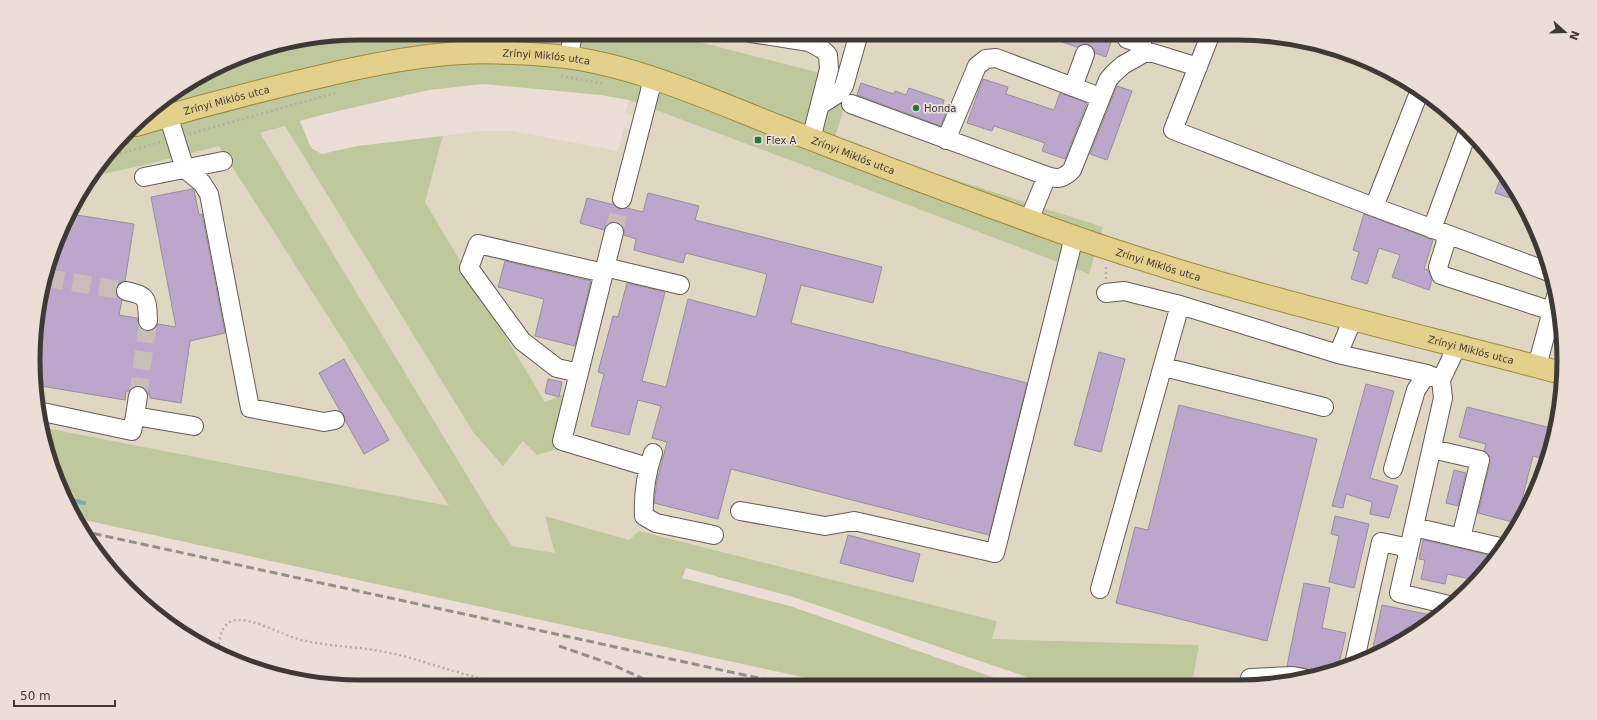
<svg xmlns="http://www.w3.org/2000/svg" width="1597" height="720" font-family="'DejaVu Sans',sans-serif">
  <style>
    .industrial { fill: #dfd7c2 }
    .green { fill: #bfc89d }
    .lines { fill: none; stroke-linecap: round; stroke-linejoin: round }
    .stream { stroke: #74acb5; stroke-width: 4 }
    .building { fill: #bca6cc; stroke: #968f9a }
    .minor-tunnel { stroke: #c9bdb7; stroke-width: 18; stroke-dasharray: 18 9; stroke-linecap: butt }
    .minor-casing { stroke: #675b55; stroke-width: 20 }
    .major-casing { stroke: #9d883b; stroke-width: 24 }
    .path { stroke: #b8aca6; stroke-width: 2.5; stroke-dasharray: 2 3; stroke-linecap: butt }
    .minor { stroke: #fff; stroke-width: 18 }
    .major { stroke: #e3d18b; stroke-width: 22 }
    .rail { stroke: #988e89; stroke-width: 3; stroke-dasharray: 8 4; stroke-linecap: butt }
    .poi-dot { fill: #247343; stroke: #ecded7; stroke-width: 1.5 }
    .labels { text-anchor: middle; stroke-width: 3.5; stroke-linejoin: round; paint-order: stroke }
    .street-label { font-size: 10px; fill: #3f3936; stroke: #ecded7 }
    .poi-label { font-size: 10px; fill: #3f3936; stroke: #ecded7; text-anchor: start }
    .rim { fill: none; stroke: #3f3936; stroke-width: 5 }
  </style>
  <rect width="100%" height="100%" fill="#ecded7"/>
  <path class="industrial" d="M664,33H1237L1342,50L1401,77L1453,114L1497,161L1530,216L1553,276L1563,339L1561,403L1547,465L1509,542L1452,606L1362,662L1280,684H1192L1199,645L992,639L997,621L639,531L629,540L546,516L555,554L512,546L491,515L260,134L285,126L473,432L503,466L523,441L567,394L545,402L425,202L443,136L479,131H513L618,151L624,128L632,129L635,116L625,114L629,100L819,171L1089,274L1103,227L834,141L851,81Z
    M219,146L450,506L41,427L33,360L39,296L77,197L94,176L140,166Z"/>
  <path class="green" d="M360,33H551L560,35L561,33H664L852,81L834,141L1103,227L1089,274L819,171L629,100L600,95L483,84L429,90L321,115L300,121L311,148L322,154L357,146L443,136L425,202L545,402L567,393L557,449L537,455L523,441L503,466L473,432L285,126L260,133L491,515L512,546L555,553L545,516L629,540L639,531L997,621L992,639L1199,645L1192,684L1050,685L793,597L686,568L682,578L790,606L1015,685L843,686L75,518L41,427L449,506L219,146L140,166L94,176L145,114L197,77L255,50Z"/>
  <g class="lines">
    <path class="stream" d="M68,499L84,503"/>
  </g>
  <path class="building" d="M1065,33H1114L1106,57L1095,53L1093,48L1088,44H1083L1077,47L1062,42Z
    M983,79L1008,87L1006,94L1054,110L1060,93L1087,103L1065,159L1042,151L1045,143L994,126L992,131L967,123Z
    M861,83L894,94L895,91L906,95L909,88L944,100L942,107L947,109L941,126L857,95Z
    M1117,86L1132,91L1107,160L1090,154Z
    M1503,171L1521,200L1522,202L1495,193Z
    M192,189L194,190L199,215L202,214L225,333L190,341L181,403L150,398V395L148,394L145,388L139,386H134L129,391H126L125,400L35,385L33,360L39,296L70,214L134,224L125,281L119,283L116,289V294L122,300L119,315L137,318L139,327L143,330L148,331L154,330L158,324L176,327L151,197Z
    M648,193L699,206L695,220L882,267L873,303L801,285L791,323L1027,383L989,535L731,469L718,519L654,503L657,481L667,442L652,438L661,406L638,400L629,435L591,426L604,374L598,372L613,316L618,317L627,283L665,292L642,381L666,387L688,299L756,317L767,274L686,253L683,263L634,250L636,239L624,235V229L621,224L617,222H611L606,225L604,230L580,223L587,198L614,205L619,209L627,208L643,212Z
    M1364,214L1433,240L1424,269L1428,270L1432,280L1429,290L1392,277L1400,255L1379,248L1367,284L1351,279L1359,252L1353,250Z
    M505,261L591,281L575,346L535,336L544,299L498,287Z
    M1099,352L1125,359L1101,452L1074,445Z
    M344,359L389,440L364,454L345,420L343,414L340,411L319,373Z
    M548,379L562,382L559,397L545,393Z
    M1366,384L1394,391L1370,478L1398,486L1389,518L1370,514L1372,502L1346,494L1343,508L1332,506Z
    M1179,405L1317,439L1267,641L1116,603L1135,527L1148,530Z
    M1467,407L1551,428L1544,459L1533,456L1516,523L1478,513L1490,462V457L1484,451L1486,444L1459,437Z
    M1454,470L1466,473L1458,506L1446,503Z
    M1335,516L1369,524L1354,588L1329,582L1339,536L1331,534Z
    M848,535L920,554L913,582L840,563Z
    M1423,540L1459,548L1496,557L1475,580L1447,574L1445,584L1421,579L1425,560L1419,559Z
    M1304,583L1330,588L1322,628L1346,633L1338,668L1313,675L1310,670L1305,668L1287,666Z
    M1382,605L1436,616L1371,657Z"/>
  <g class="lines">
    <path class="minor-tunnel" d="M614,232L622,199
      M46,278L126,291
      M138,396L148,321"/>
    <g class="minor-casing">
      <path id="minor" d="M751,33L809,42L822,49L828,55L829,69L811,139
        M1211,33L1173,130L1374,207L1552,273
        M1127,39L1142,44L1144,53
        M505,52L506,33
        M569,57L573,33
        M1073,87L1085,54
        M851,104L1047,176
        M820,105L839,93L844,86L859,33
        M168,115L185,169L202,183L209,194L250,408L324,422L335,420
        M946,140L977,66L986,59L996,58L1100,97
        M144,177L223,161
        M622,199L653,79
        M1374,207L1420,90
        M1029,220L1047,176C1058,180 1064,178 1072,170L1108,80L1113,74L1123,65L1144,53H1153L1198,67
        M1432,229L1468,131
        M614,232L562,441L648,467
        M1448,235L1438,267L1441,275L1552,311
        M605,267L680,285
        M126,291C148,296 147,298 148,321
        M1106,293L1124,291L1180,305L1338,354L1427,374L1441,380
        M1338,354L1353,319
        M1537,366L1556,296
        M1164,367L1324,407
        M579,373L557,368L522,341L469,268L478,244L604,273
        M38,411L132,431L135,416L194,426
        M135,416L138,396
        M1432,449L1480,460L1461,538
        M653,453C646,474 643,495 644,516L656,523L714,535
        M1393,469L1416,390L1427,374
        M740,511L825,526L854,521L995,553L1074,237
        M1414,527L1504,548
        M1100,589L1180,305
        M1453,606L1399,593L1443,398L1441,380L1457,346
        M1354,664L1381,542L1409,548
        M1249,684L1250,678L1293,676L1303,678"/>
    </g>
    <g class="major-casing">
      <g id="major">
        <path id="s1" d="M136,125C200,106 265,89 331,74C374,64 419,55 463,53C491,51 518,53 545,55C625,60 706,98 780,127C870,162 961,196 1052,229C1218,289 1392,328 1562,373"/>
      </g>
    </g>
    <path class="path" d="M561,76L605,84
      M189,134L335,93
      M110,156L161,142
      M1106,279V266
      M217,649C221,639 219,627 232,621C247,615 283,635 298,639C327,647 357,646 385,652C412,657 438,667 464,674C481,679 498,682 514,687"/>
    <use href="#minor" class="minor"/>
    <use href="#major" class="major"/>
    <path class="rail" d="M82,531L795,686
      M559,646L611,664L659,686"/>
  </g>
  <g class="poi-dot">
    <circle cx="916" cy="108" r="4"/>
    <rect x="754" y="136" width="8" height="8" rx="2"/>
  </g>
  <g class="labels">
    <g class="street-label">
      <text dy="4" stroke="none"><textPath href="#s1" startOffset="419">Zrínyi Miklós utca</textPath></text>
      <text dy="4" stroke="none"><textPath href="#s1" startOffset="94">Zrínyi Miklós utca</textPath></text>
      <text dy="4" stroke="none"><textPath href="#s1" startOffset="743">Zrínyi Miklós utca</textPath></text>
      <text dy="4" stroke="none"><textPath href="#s1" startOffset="1067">Zrínyi Miklós utca</textPath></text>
      <text dy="4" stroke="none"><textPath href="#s1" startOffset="1391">Zrínyi Miklós utca</textPath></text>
    </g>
    <g class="poi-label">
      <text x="924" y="112">Honda</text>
      <text x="766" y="144">Flex A</text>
    </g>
  </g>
  <path d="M0 0H1597V720H0ZM360 40H1237A320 320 0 0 1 1557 360V360A320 320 0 0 1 1237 680H360A320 320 0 0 1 40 360V360A320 320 0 0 1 360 40Z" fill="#ecded7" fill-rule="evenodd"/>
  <path class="rim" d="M360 40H1237A320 320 0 0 1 1557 360V360A320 320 0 0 1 1237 680H360A320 320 0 0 1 40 360V360A320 320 0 0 1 360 40Z"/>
  <g transform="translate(1565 32) rotate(110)" stroke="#ecded7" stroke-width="3" paint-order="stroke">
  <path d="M0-3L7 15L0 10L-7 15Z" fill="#3f3936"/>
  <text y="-6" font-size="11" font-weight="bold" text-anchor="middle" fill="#3f3936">N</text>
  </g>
  <path d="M14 700v6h101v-6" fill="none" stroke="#3f3936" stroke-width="2"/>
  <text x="20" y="700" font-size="12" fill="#3f3936" stroke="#ecded7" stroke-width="3" paint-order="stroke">50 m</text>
</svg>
